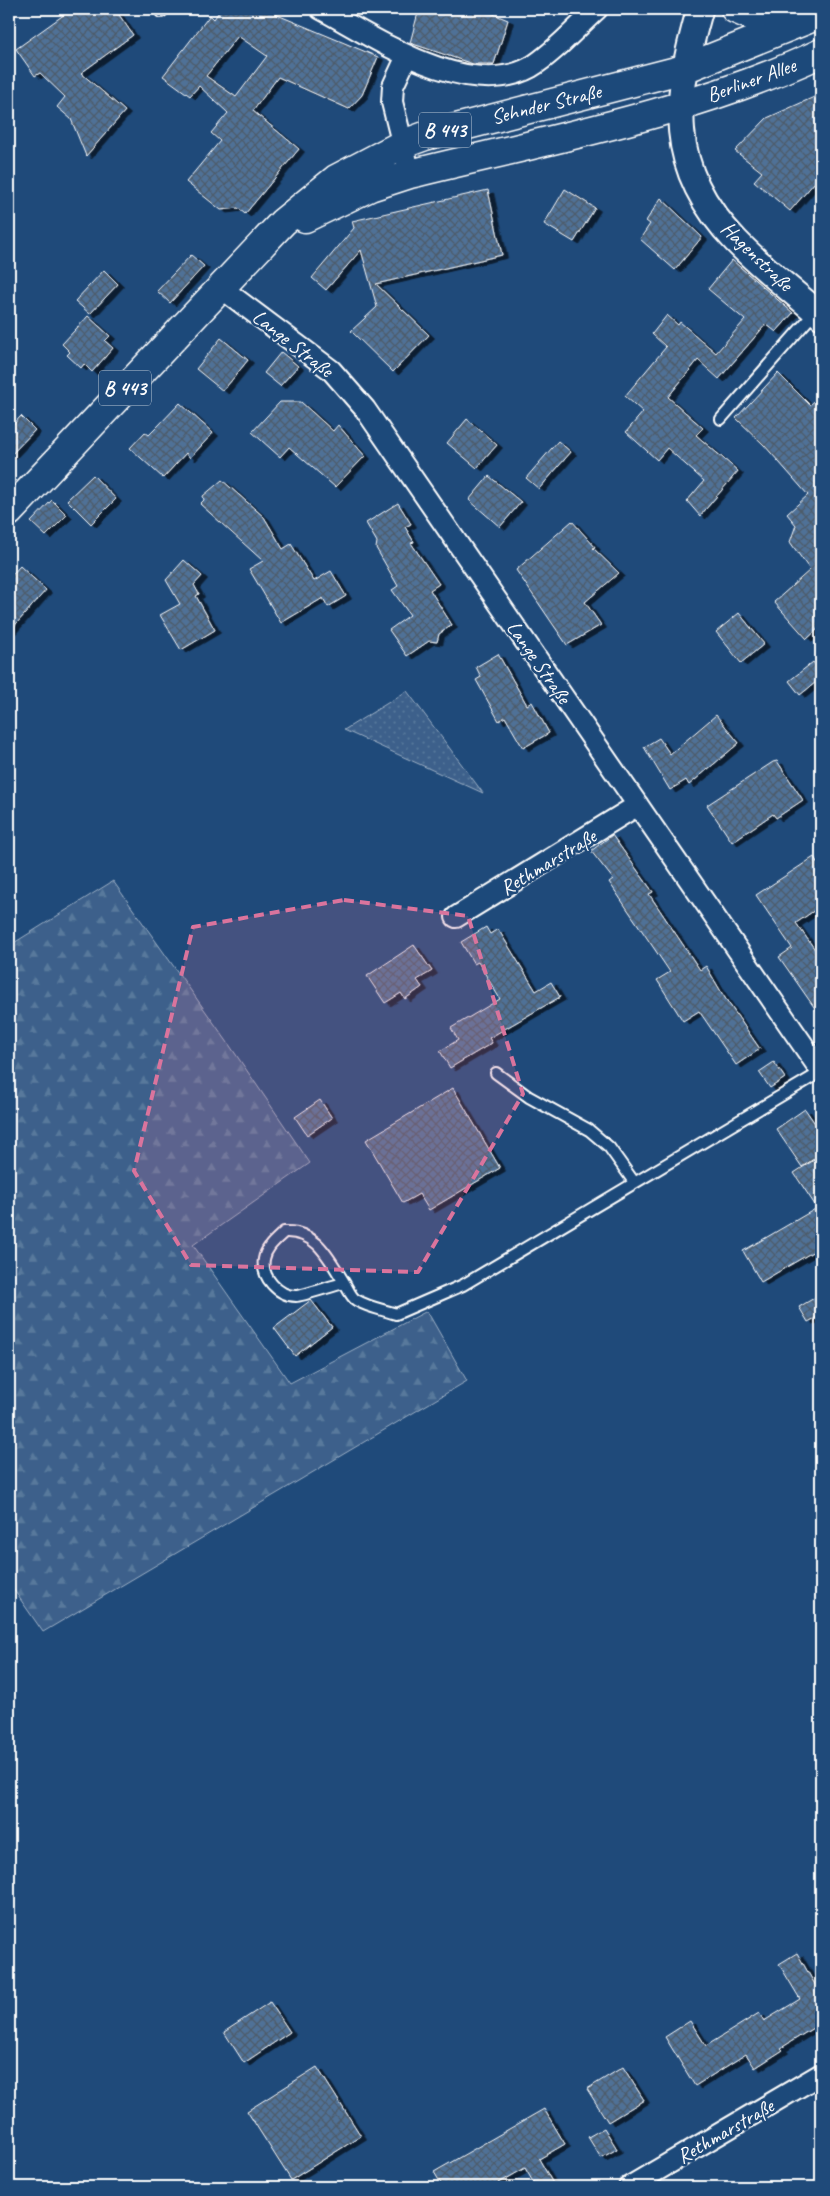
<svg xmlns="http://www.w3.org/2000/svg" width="830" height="2196" font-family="Caveat,sans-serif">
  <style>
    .grass { fill: url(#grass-dots); stroke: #9eb0c5 }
    .forest { fill: url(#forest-firs); stroke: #9eb0c5 }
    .building { fill: url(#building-cross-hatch); stroke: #fff; fill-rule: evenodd; filter: url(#shadow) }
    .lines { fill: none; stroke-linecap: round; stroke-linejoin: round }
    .service-casing { stroke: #fff; stroke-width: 14 }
    .minor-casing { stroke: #fff; stroke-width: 24 }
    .tertiary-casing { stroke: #fff; stroke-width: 29 }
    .primary-casing { stroke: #fff; stroke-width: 31 }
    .service { stroke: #1f4a7a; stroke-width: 10 }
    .minor { stroke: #1f4a7a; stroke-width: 20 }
    .tertiary { stroke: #1f4a7a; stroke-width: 25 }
    .primary { stroke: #1f4a7a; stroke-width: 28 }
    .marked { fill: #da749d; fill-opacity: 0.2; stroke: #da749d; stroke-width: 4; stroke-dasharray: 10 6; stroke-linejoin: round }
    .labels { text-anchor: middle; stroke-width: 5; stroke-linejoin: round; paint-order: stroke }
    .shield { fill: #1f4a7a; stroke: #bcc9d7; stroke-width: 1 }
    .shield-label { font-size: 20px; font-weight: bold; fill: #fff }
    .street-label { font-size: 21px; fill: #fff; stroke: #1f4a7a }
  </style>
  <defs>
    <pattern id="grass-dots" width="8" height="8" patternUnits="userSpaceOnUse" patternTransform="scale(1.25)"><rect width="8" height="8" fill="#3c618b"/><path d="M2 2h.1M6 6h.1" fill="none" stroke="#59799c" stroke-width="1.8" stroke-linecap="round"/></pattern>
    <pattern id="forest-firs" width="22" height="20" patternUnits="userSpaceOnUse" patternTransform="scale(1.25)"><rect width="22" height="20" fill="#3c618b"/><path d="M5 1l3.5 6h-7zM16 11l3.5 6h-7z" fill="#59799c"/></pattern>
    <pattern id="building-cross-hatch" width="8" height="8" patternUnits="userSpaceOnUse" patternTransform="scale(1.25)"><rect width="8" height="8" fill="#507197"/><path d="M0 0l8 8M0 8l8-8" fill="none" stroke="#4e5b6a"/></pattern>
    <filter id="shadow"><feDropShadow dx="5.5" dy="3" stdDeviation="0" flood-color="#0009"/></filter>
  </defs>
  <rect width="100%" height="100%" fill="#1f4a7a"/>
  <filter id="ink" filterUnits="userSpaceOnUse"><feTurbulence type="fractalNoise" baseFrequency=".02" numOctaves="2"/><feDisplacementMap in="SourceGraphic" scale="10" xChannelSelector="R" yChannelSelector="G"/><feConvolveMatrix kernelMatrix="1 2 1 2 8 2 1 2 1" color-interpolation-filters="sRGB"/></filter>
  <g filter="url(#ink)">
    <path class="grass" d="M407,691L483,793L344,730Z"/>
    <path class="forest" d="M113,881L226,1040L310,1163L193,1245L290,1383L427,1311L467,1381L43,1632L9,1583V946Z"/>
    <path class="building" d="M72,9H115L133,35L81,73L125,111L86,156L71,119L57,107L65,97L40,73L35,76L16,49Z
      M221,9H279L275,14L378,57L362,95L349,109L278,77L253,111L299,149L245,214L238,208L221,210L186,182L220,141L211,133L228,113L199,86L190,96L163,76L210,15L214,19ZM238,36L267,56L236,97L206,76Z
      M419,9H481L508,20L494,64H473L410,43Z
      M821,94V175L790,211L754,181L762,172L735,151L767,118Z
      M565,189L595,208L574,242L544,224Z
      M488,190L502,255L376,284L429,335L393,372L351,331L377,307L361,250L326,290L312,278L354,228L352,221Z
      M661,198L702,237L675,270L640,239L650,224L646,221Z
      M191,255L204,266L170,303L157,291Z
      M732,260L793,313L776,332L766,324L719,379L698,360L668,397L703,428L696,435L738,471L700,516L687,501L704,481L667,448L657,460L626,432L643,412L625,396L666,347L652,334L667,315L678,325L680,322L716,353L745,320L708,289Z
      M104,270L118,284L90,314L75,301Z
      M88,316L110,336L105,341L113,348L92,372L84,364L81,368L67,355L70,352L62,344Z
      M221,338L248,360L223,391L196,369Z
      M281,352L298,366L280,386L264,373Z
      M778,373L810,405L821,395V626L807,639L774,602L810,570L790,542L796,525L787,514L808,495L764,445L736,418Z
      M280,402H301L333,431L338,425L365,456L335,487L289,447L280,457L252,432Z
      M180,403L213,433L190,458L186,453L163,478L130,448L145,432L149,435L157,427Z
      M21,416L35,430L9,457V429Z
      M467,419L497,445L477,468L447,443Z
      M558,441L571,452L539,489L526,478Z
      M93,475L116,499L91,524L67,500Z
      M489,476L521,502L500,527L469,500Z
      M222,480L264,517L283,549L291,544L314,581L331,571L346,596L328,607L323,598L281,623L249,569L263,561L200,504L204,500L203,496Z
      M52,500L67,515L46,536L31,522Z
      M398,503L411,524L405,527L414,542L411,543L439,584L430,590L452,625L439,634L437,642L429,641L407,656L389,630L410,615L392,590L398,586L376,548L377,542L366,523Z
      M572,521L595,547L593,548L619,573L585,602L601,625L567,645L516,570Z
      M184,560L202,576L194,585L199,594L196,596L215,630L181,650L160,615L180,604L166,580Z
      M20,566L46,590L9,632V578Z
      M739,613L764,644L741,663L716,632Z
      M498,654L527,705L532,702L549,733L523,748L505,717L499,721L476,680L481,677L476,667Z
      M813,662L821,672V678L800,695L789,681Z
      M716,715L739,743L689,785L686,780L670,790L644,747L659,738L670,754Z
      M777,761L803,800L776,818L773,814L732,842L707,805L773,762Z
      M612,835L653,892L649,894L700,970L706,966L723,995L760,1049L736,1065L699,1011L683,1021L657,980L670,972L609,882L613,879L591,851Z
      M814,857L821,869V906L796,923L821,958V1017L779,957L792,948L756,895Z
      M486,927L490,934L498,929L536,991L551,982L560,997L489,1038L492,1043L450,1068L440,1051L458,1040L451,1028L500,999L478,962L474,964L461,942Z
      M414,945L432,971L417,980L422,987L405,999L401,993L385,1003L367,976Z
      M774,1062L785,1078L770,1088L759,1072Z
      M453,1088L500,1168L429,1210L419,1194L403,1203L366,1140Z
      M320,1100L332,1118L307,1135L295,1117Z
      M805,1109L821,1132V1154L802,1167L776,1129Z
      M814,1160L821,1172V1247L761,1282L743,1251L817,1208L794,1173Z
      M821,1294V1315L808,1322L799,1307Z
      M311,1300L332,1327L295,1356L274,1328Z
      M797,1953L821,1995V2023L781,2048L783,2050L755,2068L746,2054L695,2086L665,2037L690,2021L706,2046L759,2013L764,2021L800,1999L779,1964Z
      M270,2002L290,2032L244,2063L224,2032Z
      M317,2067L361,2136L291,2180L247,2111Z
      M623,2067L644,2100L608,2122L587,2089Z
      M544,2109L565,2144L539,2159L555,2187H536L525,2168L492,2187H443L434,2172Z
      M604,2128L617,2149L601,2158L588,2137Z"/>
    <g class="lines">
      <g class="service-casing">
        <path id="service" d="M161,12L164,9
          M721,419L815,312
          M496,1073L529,1097L589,1130L609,1147L634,1182
          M344,1283C334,1285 303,1296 296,1296C278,1296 261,1277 264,1259C266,1247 276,1240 284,1232C317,1230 329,1259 345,1284C348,1289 351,1297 356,1300C367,1307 384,1310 396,1314L463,1285L821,1072"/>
      </g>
      <g class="minor-casing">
        <path id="minor" d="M321,9C375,38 468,102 531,67C553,54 577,27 597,9
          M407,56L393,86L392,102L410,174
          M220,287L331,370L365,409L821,1071
          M456,917L638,805
          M629,2187L821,2074"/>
      </g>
      <g class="tertiary-casing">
        <path id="tertiary" d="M700,9C674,100 665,167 736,241C762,268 793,291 821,316"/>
      </g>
      <g class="primary-casing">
        <path id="primary" d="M735,9L761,20L798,17
          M305,218L370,187L410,174C548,140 692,113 821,53
          M9,512L283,222L336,179L403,144L425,136L684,69L821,14"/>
      </g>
      <use href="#service" class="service"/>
      <use href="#minor" class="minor"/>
      <use href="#tertiary" class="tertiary"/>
      <use href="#primary" class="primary"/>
    </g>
  </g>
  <path class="marked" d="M344,900L468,916L523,1094L418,1272L191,1265L134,1171L193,927Z"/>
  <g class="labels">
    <g class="shield">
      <rect x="419" y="112.5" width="52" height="35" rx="4"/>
      <rect x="99" y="370.5" width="52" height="35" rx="4"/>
    </g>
    <g class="shield-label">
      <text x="445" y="137">B 443</text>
      <text x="125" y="395">B 443</text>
    </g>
    <g class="street-label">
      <text transform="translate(751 80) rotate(-20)" y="7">Berliner Allee</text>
      <text transform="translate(546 104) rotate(-14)" y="7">Sehnder Straße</text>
      <text transform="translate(757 256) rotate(44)" y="7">Hagenstraße</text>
      <text transform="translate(293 343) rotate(38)" y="7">Lange Straße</text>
      <text transform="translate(539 662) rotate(55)" y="7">Lange Straße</text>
      <text transform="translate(548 862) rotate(-31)" y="7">Rethmarstraße</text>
      <text transform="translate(725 2131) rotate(-30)" y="7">Rethmarstraße</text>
    </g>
  </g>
  <rect width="830" height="2196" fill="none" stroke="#1f4a7a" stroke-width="30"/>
  <rect x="15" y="15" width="800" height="2166" fill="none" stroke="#fff" stroke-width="2" filter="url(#ink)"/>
</svg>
